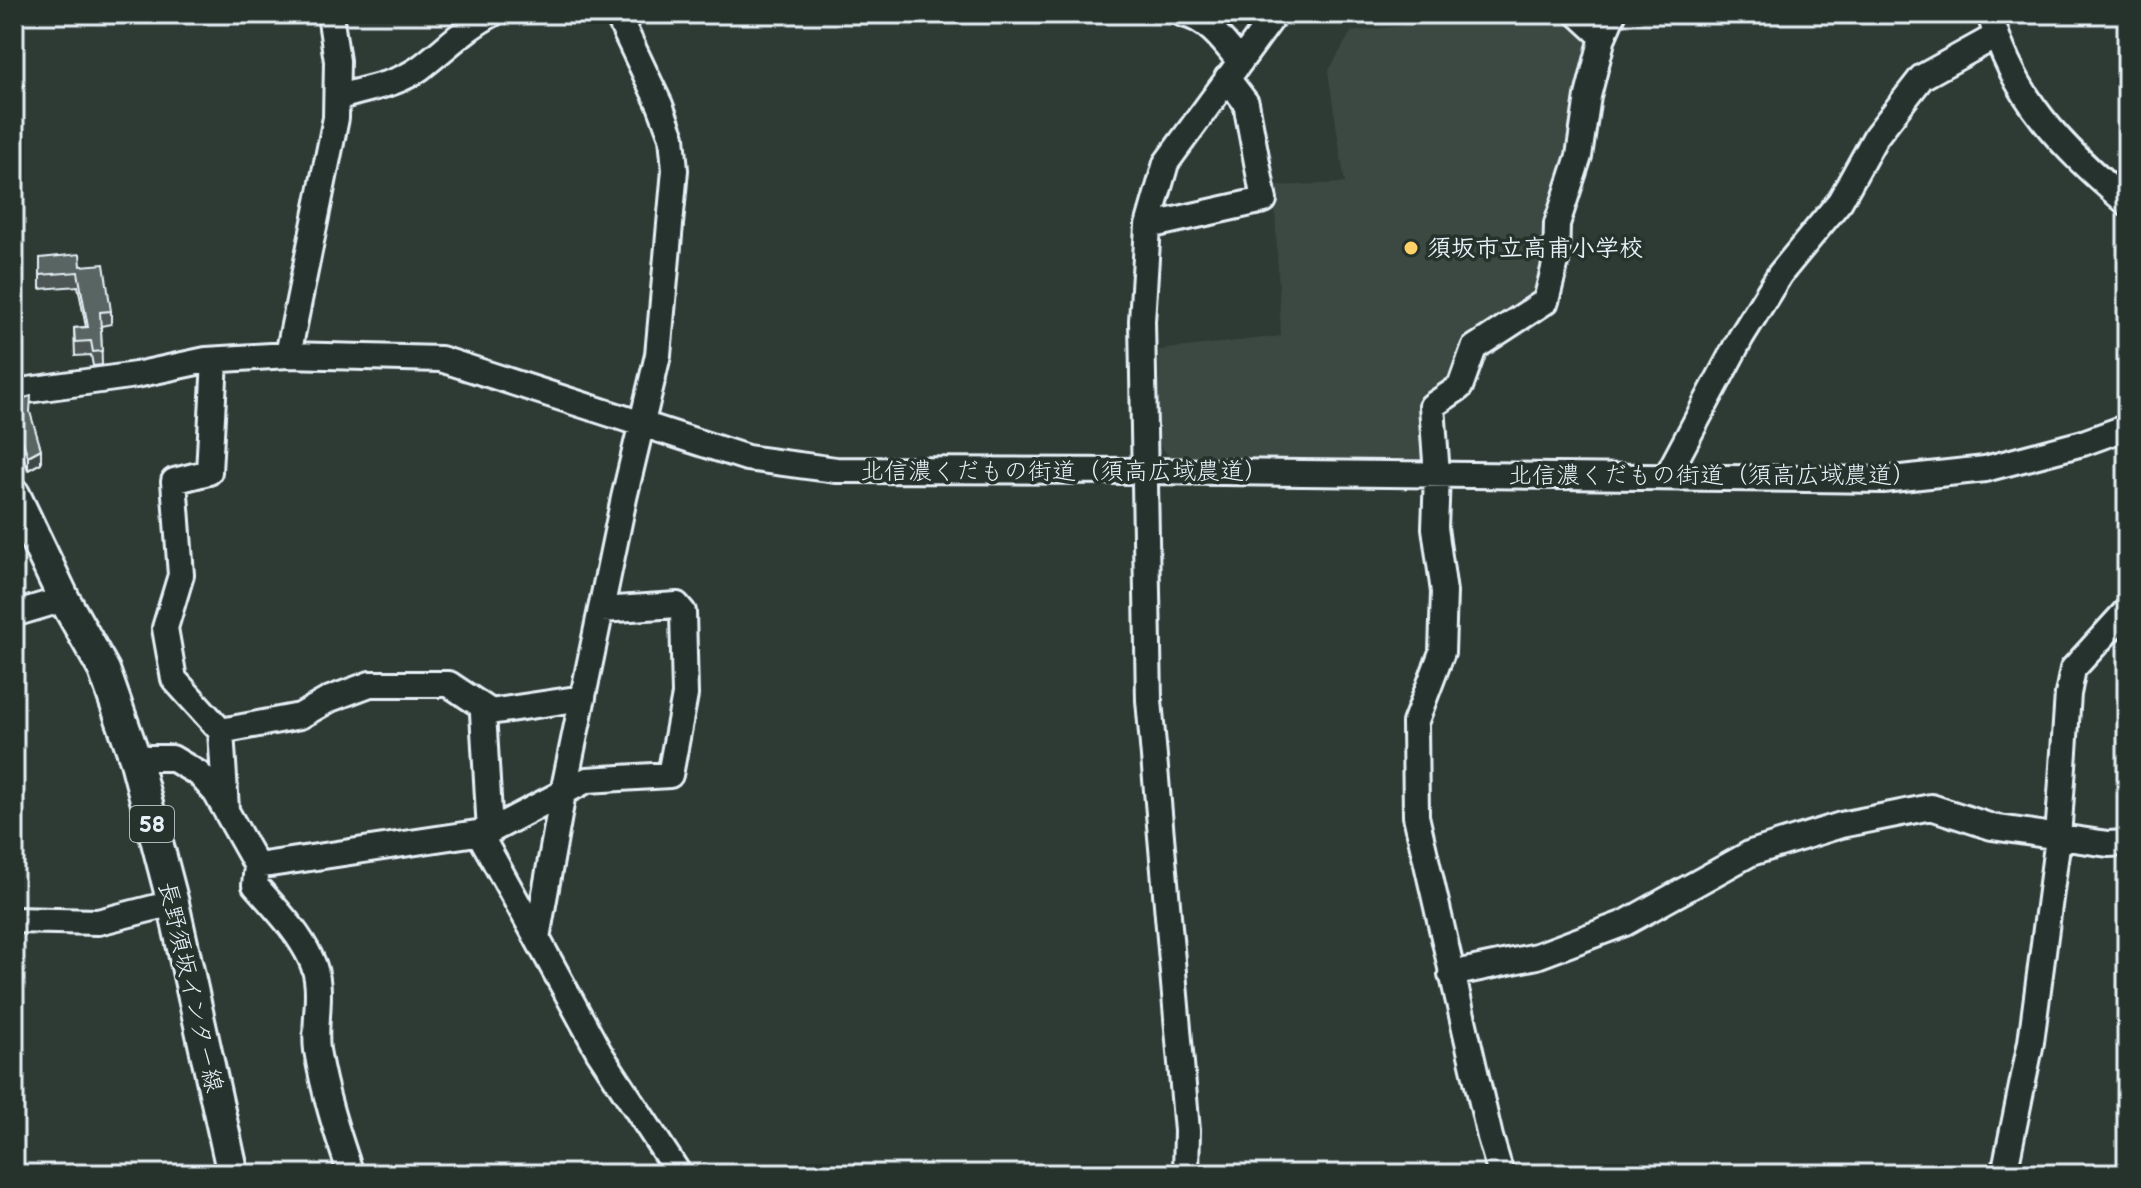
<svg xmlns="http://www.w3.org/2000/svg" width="2141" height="1188" font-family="'Balsamiq Sans','Klee One',sans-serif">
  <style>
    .built { fill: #3b4843 }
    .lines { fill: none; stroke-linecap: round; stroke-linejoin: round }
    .minor-casing { stroke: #e8f1f8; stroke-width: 30 }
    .major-casing { stroke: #e8f1f8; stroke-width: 36 }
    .path { stroke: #e8f1f8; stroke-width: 3; stroke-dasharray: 2 6; stroke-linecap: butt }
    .minor { stroke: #26332d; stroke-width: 24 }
    .major { stroke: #26332d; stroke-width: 30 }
    .wall { fill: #4d5755; stroke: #e8f1f8; stroke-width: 2 }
    .shaded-wall { fill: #3e4745; stroke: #e8f1f8; stroke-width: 2 }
    .building { fill: #596563; stroke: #e8f1f8; stroke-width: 2 }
    .poi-dot { fill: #ffd166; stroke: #26332d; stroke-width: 3 }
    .labels { text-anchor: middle; stroke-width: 7; stroke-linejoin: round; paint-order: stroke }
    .shield { fill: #26332d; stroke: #aeb8bb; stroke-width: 2 }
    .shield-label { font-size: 22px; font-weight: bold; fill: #e8f1f8 }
    .poi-label { font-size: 24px; font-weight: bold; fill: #e8f1f8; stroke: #26332d; text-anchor: start }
    .street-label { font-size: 24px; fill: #e8f1f8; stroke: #26332d }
  </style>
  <rect width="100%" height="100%" fill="#2e3b35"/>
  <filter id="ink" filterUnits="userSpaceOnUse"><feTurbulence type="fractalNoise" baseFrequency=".0125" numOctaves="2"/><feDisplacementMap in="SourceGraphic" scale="16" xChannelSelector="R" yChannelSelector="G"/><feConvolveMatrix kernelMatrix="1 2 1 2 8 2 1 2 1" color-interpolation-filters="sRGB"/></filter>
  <g filter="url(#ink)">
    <path class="built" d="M1501,14H1564L1593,39L1536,297L1453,381L1422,405L1424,461L1169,456L1158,443L1159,350L1281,336L1274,186L1345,183L1328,72L1351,32Z"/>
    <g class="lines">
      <g class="minor-casing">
        <path id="minor" d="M617,14L660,105L672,137L675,170L658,355L624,498L563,793L537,938L599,1052L679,1174
          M1183,14C1208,19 1225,43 1240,62
          M1990,14C2013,99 2062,147 2127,203
          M1603,37L1613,14
          M337,98C365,88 395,86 420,68C444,50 465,28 492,14
          M1148,226L1264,200L1246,103L1227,78
          M288,355L336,118L337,61L330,14
          M215,360L209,472L174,481L181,575L165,628L174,679L221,731
          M14,392L136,375L206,360L288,355L441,359L747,458L836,470L1146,471L1883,480L1985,469L2083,443L2127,427
          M1667,476L1741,337L1780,274L1840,201L1876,136L1922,77L1996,36
          M14,614L64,599
          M135,758H172L199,774L216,793L257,866L255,885C275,908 298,931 311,959C325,988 313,1020 317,1050C324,1093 337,1133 351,1174
          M226,809L221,731L300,716L330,699L370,684H449L491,712
          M490,831L483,713L583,698
          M479,833L537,938
          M257,866L490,831L587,780L670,775L685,695L683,612L677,605L601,610
          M14,920L98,922L173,903
          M1451,974L1537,956L1625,923L1751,853L1841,825L1931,807L1992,827L2108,844L2127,843
          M1186,1174L1187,1131L1149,700L1142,321L1148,226L1166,163L1275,14
          M1501,1174L1490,1137L1416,816L1415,723L1442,652L1444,592L1435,528L1437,475L1432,406L1460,387L1474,348L1546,301L1556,261L1557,224L1579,156L1588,96L1603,37L1578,14
          M2004,1174L2031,1042L2058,838L2068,694L2073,669L2127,610"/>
      </g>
      <g class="major-casing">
        <path id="major" d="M14,494L64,599L104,670L135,758L173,903L233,1174"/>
      </g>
      <path class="path" d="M312,1174L328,1168"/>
      <use href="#minor" class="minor"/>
      <use href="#major" class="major"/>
    </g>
    <path class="wall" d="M81,266L111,311V324L101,326L102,365L93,366L91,355L75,356L74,328L86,327L78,286L40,289V275Z
      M14,401L41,463L28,470L17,440Z"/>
    <path class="shaded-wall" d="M17,426V440L14,441V427Z
      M41,449V463L28,470V456Z"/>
    <path class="building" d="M80,254L81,266L104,264L111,311L100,312L102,351L93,352L91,341L75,342L74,328L88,327L78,272L40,275V258Z
      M31,396L30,412L41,449L28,456L17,426L14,427V401Z"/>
  </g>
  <circle class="poi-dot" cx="1411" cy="248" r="8"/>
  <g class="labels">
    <rect class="shield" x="130" y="806" width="44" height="36" rx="6"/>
    <g class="shield-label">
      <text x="152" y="832">58</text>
    </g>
    <g class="poi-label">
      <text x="1427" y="256">須坂市立高甫小学校</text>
    </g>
    <g class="street-label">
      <text x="1064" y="479">北信濃くだもの街道（須高広域農道）</text>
      <text x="1712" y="483">北信濃くだもの街道（須高広域農道）</text>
      <text transform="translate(191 987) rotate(77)" y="8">長野須坂インター線</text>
    </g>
  </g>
  <rect width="2141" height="1188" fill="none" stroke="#26332d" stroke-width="48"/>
  <rect x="24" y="24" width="2093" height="1140" fill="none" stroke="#e8f1f8" stroke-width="3" filter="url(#ink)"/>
</svg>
